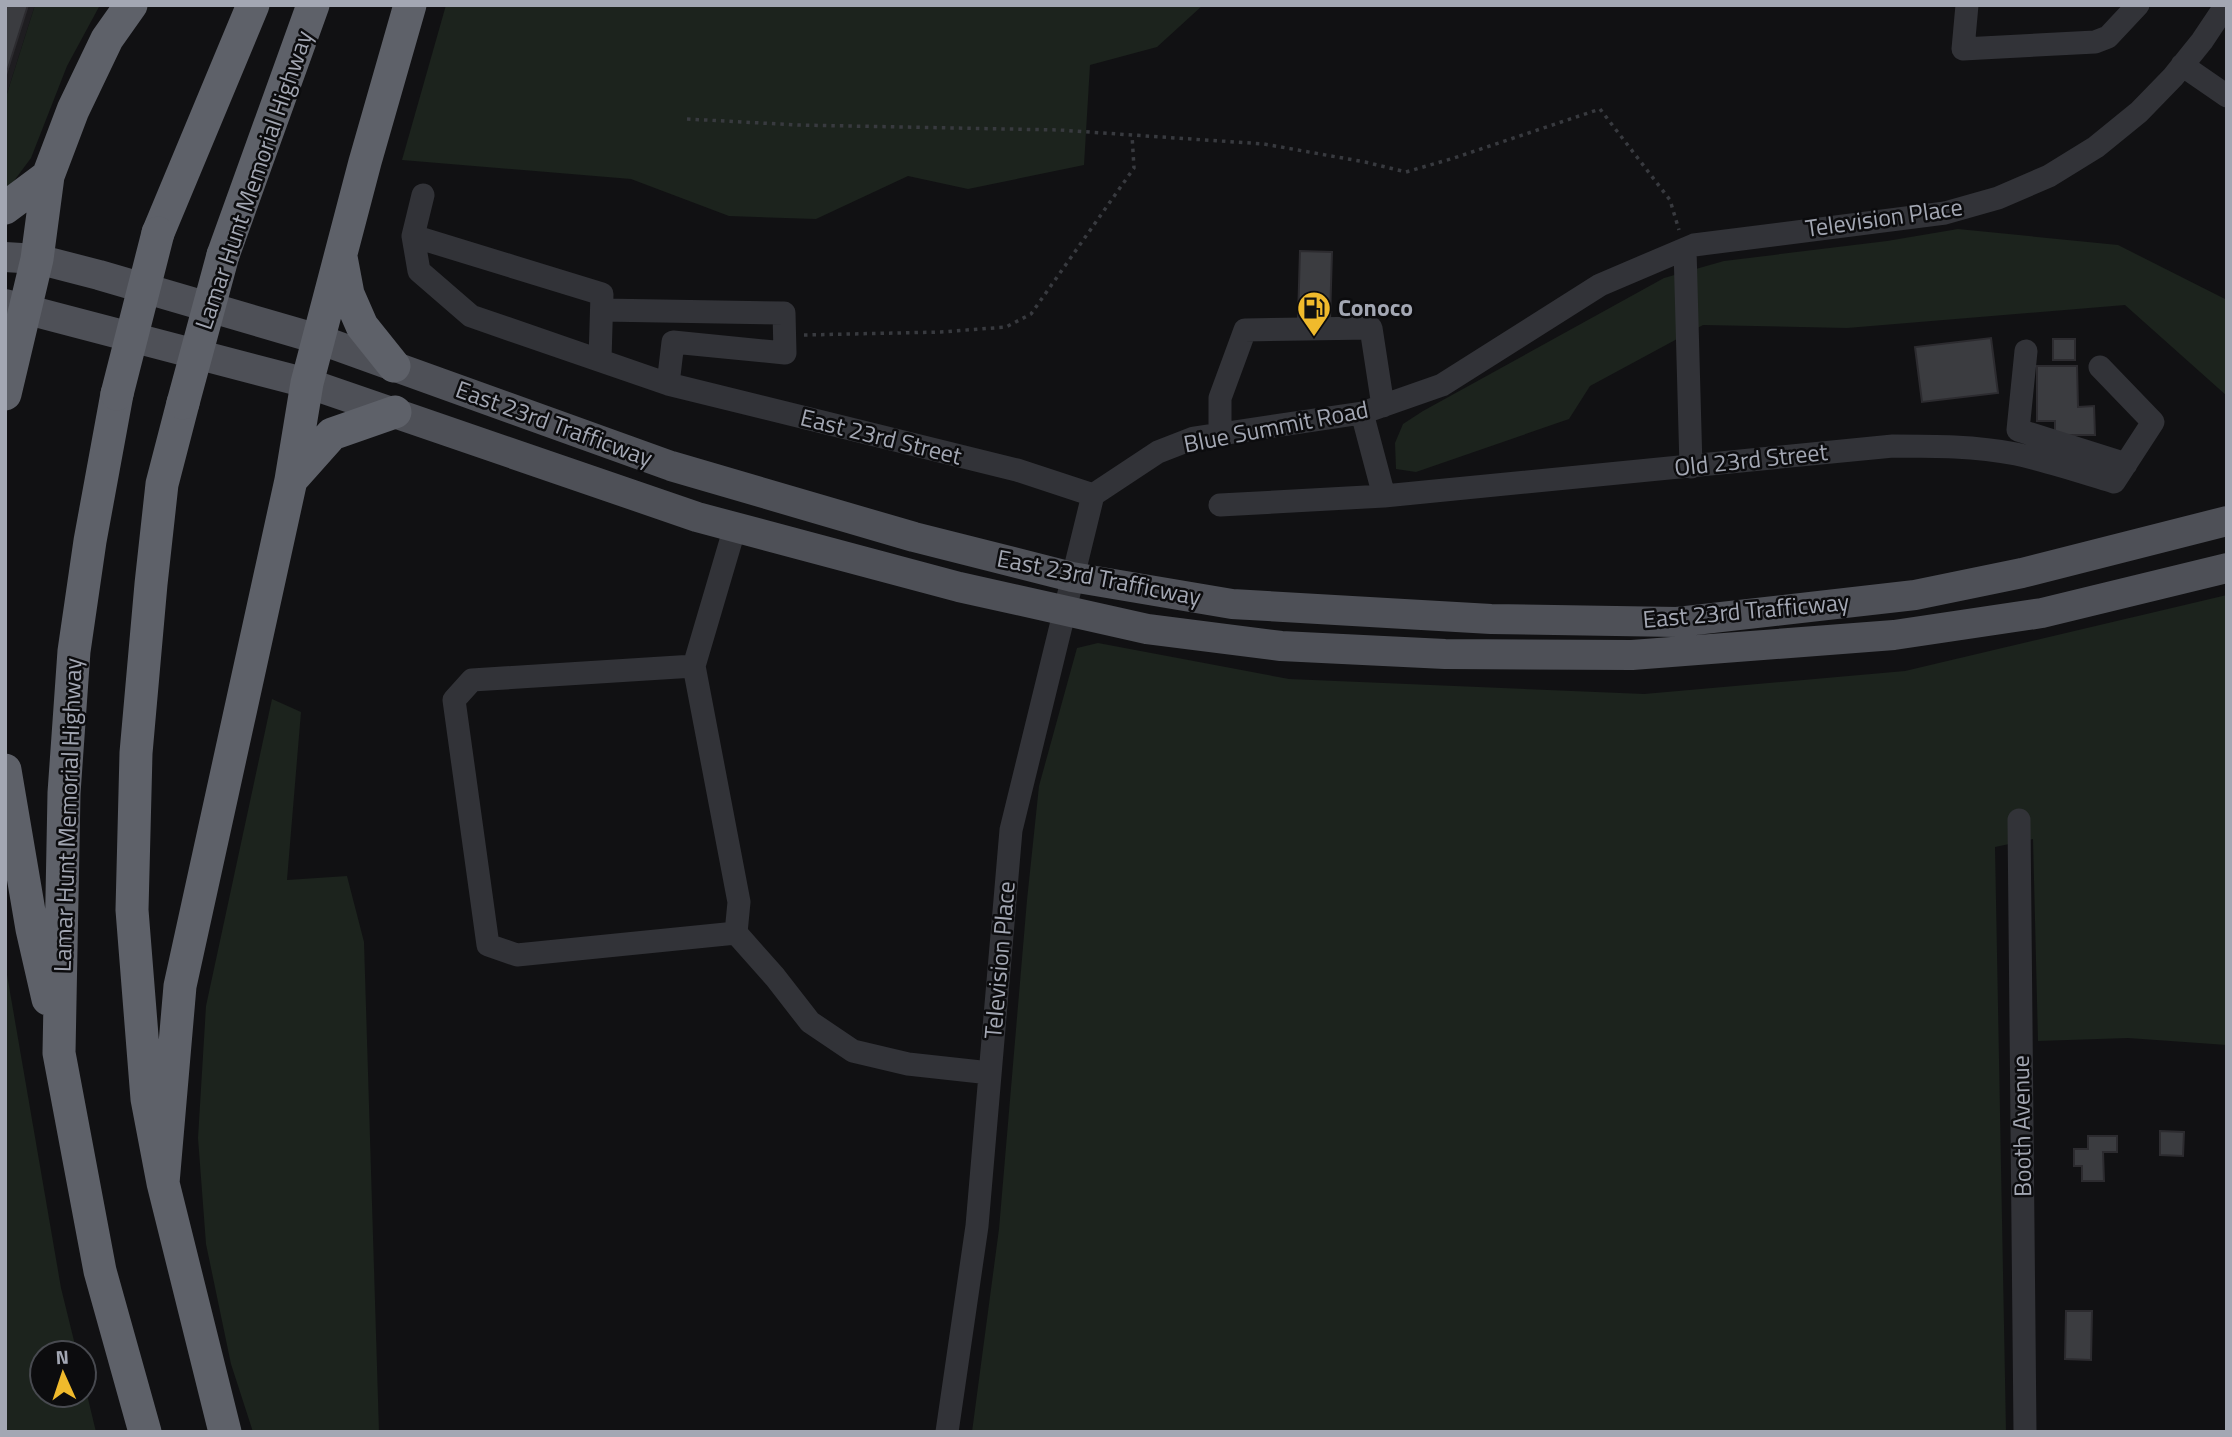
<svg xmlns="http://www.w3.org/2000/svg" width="2232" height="1437" font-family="'Titillium Web',sans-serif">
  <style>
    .built { fill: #1e1d20 }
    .green { fill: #1c231d }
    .building { fill: #3b3c40; stroke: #2c2b2f; stroke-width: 2 }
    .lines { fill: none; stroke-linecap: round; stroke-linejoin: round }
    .path { stroke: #383a3f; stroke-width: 3.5; stroke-dasharray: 3.5 5; stroke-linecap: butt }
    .minor { stroke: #323338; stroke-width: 23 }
    .major { stroke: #4e5057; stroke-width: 30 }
    .highway { stroke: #5e6169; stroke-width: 33 }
    .highway-bridge { stroke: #5e6169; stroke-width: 33 }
    .labels { text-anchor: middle; stroke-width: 5; stroke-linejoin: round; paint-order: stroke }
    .street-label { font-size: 24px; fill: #a3a7b3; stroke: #0c0c0e }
    .poi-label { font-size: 24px; font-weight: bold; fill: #a3a7b3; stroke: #0c0c0e; text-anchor: start }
  </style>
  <rect width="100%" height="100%" fill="#111113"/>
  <path class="built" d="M5,5H35L5,100Z"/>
  <path class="green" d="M35,5H100L67,66L31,158L5,193V100Z
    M446,5H1203L1157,47L1090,65L1084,165L968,189L908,176L816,219L729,216L631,179L402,160Z
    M1958,229L2118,245L2227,300V396L2125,305L1847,328L1703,325L1590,386L1569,419L1416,472L1396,469L1395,443L1403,424L1423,411L1664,278L1724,261L1887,241Z
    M2227,595V1045L2128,1038L2038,1041L2033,839L1995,847L2006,1432H972L999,1229L1027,900L1039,786L1077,648L1098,643L1289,679L1644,694L1905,671Z
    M272,699L301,712L287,880L347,876L364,942L379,1432H253L231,1364L206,1244L198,1138L206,1006Z
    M5,963L61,1288L77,1353H42V1395H84V1382L96,1432H5Z"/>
  <path class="building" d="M5,5H28L5,78Z
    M1300,251L1332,252L1330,319L1298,318Z
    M1991,338L1998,393L1922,402L1915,347Z
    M2053,339H2075V360H2053Z
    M2037,366H2077L2078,407L2094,406L2095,435H2055V421H2037Z
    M2160,1131L2184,1132L2183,1156L2160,1155Z
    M2088,1136H2117V1152H2103L2104,1181H2082V1166H2074V1149H2088Z
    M2066,1311H2092L2091,1360L2065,1359Z"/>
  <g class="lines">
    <path class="path" d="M687,119L798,125L1059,130L1264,144L1365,162L1406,172L1454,158L1600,109L1670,200L1679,230
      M804,335L941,332L1006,327L1031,314L1134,168L1132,135"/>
    <path class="minor" d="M1967,5L1963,49L2095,42L2108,37L2138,5
      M2182,65L2227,96
      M423,195L413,236L419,271L471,316L668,384L1017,470L1093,495
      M413,236L602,294L600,359
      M1685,249L1691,467
      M602,310L784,313L785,353L673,342L668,384
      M2026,351L2018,430L2126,464
      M1362,413L1384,496
      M1220,433V398L1245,330L1371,328L1383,406
      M1093,495L1158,452L1194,438L1362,413L1442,385L1600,285L1694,245L1945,213L1998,198L2049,176L2096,147L2139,112L2173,77L2202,41L2226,5
      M1220,505L1384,496L1893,446C1934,446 1975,446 2016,454C2049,461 2082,472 2114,482L2153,422L2100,367
      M694,666L739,902L736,933L517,955L488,945L454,700L472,680L694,666L735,527
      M2019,820L2025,1432
      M736,933L775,977L810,1022L853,1051L908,1064L990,1073
      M947,1432L977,1226L1011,830L1093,495"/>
    <path class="major" d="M5,257L37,259L99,275L318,339L671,466L914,537L1072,577L1232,604L1491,619L1677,622L1915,595L2022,573L2227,521
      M5,304L307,383L697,517L959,587L1147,629L1281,646L1445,654L1632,655L1894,635L2042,613L2227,568"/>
    <path class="highway" d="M5,208L48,176
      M158,233L253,5
      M223,255L313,5
      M341,257L348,294L362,326L394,366
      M5,394L37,259L48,176L73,110L107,39L131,5
      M117,394L90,541L74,651L64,793L59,1053L100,1271L145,1432
      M183,403L162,484L151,584L136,753L132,910L147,1099L163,1183L225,1432
      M291,480L332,434L395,412
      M5,770L32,929L48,999
      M163,1183L180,986L291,480L307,383L365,162L410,5"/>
    <path class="highway-bridge" d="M117,394L158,233
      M183,403L223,255"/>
  </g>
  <defs>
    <g id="fuel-pin" transform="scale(1.75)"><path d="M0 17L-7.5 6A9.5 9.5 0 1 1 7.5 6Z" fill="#f0ba2c" stroke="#0c0c0e"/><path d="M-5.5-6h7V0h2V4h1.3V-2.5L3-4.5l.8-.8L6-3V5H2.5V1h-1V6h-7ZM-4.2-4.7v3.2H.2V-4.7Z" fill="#111"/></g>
  </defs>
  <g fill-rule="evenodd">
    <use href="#fuel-pin" x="1314" y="308"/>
  </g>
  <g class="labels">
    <g class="street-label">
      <text transform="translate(254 180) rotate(-71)" y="8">Lamar Hunt Memorial Highway</text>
      <text transform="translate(1884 218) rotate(-8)" y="8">Television Place</text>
      <text transform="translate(554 424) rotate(20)" y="8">East 23rd Trafficway</text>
      <text transform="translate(1276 427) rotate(-11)" y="8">Blue Summit Road</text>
      <text transform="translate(881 437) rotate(14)" y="8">East 23rd Street</text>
      <text transform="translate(1751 460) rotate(-6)" y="8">Old 23rd Street</text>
      <text transform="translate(1099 578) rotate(11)" y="8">East 23rd Trafficway</text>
      <text transform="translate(1746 611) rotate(-5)" y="8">East 23rd Trafficway</text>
      <text transform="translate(68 815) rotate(-88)" y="8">Lamar Hunt Memorial Highway</text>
      <text transform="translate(1000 960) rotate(-85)" y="8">Television Place</text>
      <text transform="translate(2022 1126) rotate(-91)" y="8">Booth Avenue</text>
    </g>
    <g class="poi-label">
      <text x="1338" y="316">Conoco</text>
    </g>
  </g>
  <rect width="2232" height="1437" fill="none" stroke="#a3a7b3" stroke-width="14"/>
  <g transform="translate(63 1374) rotate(357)"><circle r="33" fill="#0c0c0e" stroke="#484a50" stroke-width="2"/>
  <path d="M0-5L12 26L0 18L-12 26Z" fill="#f0ba2c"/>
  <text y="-10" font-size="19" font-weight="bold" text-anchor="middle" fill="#a3a7b3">N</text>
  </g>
</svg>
